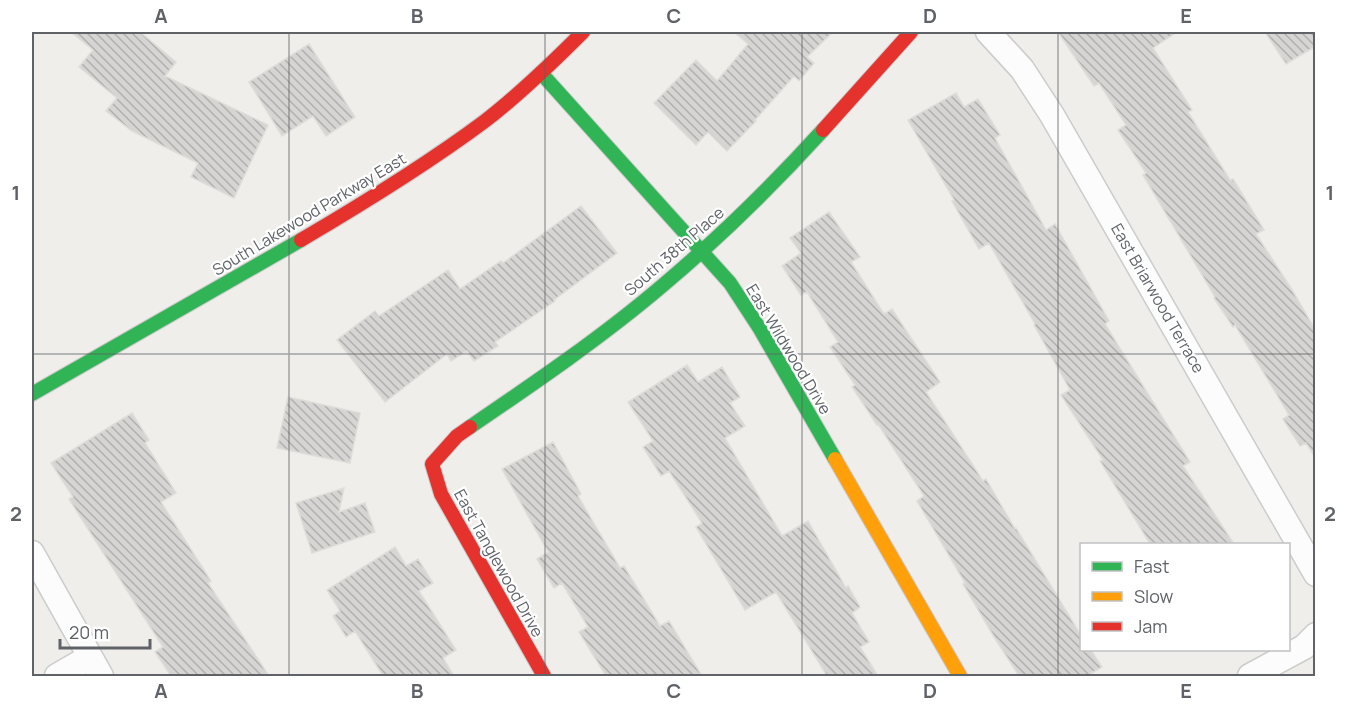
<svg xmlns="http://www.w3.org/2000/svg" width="1347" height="708" font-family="Manrope,sans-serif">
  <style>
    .building { fill: url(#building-back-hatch); stroke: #deddd9; stroke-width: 1.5 }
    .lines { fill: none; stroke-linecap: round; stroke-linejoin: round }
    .street-casing { stroke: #cbcccc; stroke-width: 27 }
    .fast-casing { stroke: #cacacb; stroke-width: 16 }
    .slow-casing { stroke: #cacacb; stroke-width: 16 }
    .jam-casing { stroke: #cacacb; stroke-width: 16 }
    .street { stroke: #fdfcfc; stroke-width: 24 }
    .fast { stroke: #30b455; stroke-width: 14 }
    .slow { stroke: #ff9f0a; stroke-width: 14 }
    .jam { stroke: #e5322d; stroke-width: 14 }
    .grid { fill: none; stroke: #5f6368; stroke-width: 1.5; stroke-opacity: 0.55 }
    .labels { text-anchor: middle; stroke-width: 4.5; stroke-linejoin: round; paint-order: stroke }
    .street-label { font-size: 16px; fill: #5f6368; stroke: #fff }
    .neatline { fill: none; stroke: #5f6368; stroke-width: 2 }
    .grid-label { font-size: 20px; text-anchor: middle; font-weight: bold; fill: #5f6368 }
  </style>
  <defs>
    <pattern id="building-back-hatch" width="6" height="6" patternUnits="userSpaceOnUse" patternTransform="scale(1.5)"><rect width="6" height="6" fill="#d6d5d3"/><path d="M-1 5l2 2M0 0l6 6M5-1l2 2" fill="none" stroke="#b1b0af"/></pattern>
  </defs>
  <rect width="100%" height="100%" fill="#efeeea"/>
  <path class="building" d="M71,32H140L176,62L165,76L268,125L234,198L191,177L198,163L132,131L106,111L117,98L79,67L93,50Z
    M734,32H833L807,57L814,63L799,81L794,76L755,120L756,121L727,151L708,132L696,145L654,103L696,60L717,81L748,44Z
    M1058,32H1177L1153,48L1192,110L1188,112L1230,180L1233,179L1264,230L1256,234L1291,288L1316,331V459L1306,443L1300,446L1283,419L1289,415L1235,325L1233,327L1214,298L1215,297L1143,175L1146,173L1118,130L1126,125L1099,83L1094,86Z
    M1265,32H1316V46L1286,64Z
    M309,44L355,117L326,136L313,116L282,136L249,82Z
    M956,93L964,107L978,99L1000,135L995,138L1046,230L1055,224L1109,321L1105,324L1190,462L1183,466L1234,544H1150L1100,461L1103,460L1061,395L1070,390L1034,325L1035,324L989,243L979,249L952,201L954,200L908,120Z
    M581,206L617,253L554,300L555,301L495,342L498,346L474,361L467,351L451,361L447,354L385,402L337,340L375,311L379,316L448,270L460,289L501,261L503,263Z
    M829,212L860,257L851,262L884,314L892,309L940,382L926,392L983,481L986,479L1015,529L1016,528L1082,637V650H1091L1102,667L1087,676H1019L994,637L963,584L965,583L917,501L924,496L878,424L877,425L852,387L855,385L830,347L838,342L807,292L801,295L782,266L801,253L790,238Z
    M687,365L698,382L722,367L740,397L730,403L745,426L725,438L782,536L808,521L846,588L848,586L860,607L852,613L869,642L860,647L878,676H827L776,592L745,610L696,527L702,523L669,471L661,476L643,447L653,441L628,402Z
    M288,397L360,413L350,463L277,448Z
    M132,413L149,440L145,443L176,493L161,502L211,581L208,583L269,676H171L155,652L163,647L69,499L73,497L51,463Z
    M553,442L581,494L578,496L620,568L624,566L660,626L669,621L702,676H606L579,632L588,627L562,583L554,588L537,559L548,552L502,469Z
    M344,488L339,512L365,503L375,532L312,553L296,503Z
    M395,547L406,566L418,559L433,583L419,591L456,650L443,658L454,676H383L355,631L346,637L333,616L340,611L327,590Z"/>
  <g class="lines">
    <g class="street-casing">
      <path id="street" d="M988,32L1022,69L1052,115L1316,574
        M32,553L101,676
        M57,676L90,657
        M1250,676L1304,647L1316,635"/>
    </g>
    <g class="fast-casing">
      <path id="fast" d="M541,73L730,283L760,329L835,459
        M32,394L301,240
        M470,427C536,382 602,337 662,286C719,238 773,185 823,130"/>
    </g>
    <g class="slow-casing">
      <path id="slow" d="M835,459L960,676"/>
    </g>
    <g class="jam-casing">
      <path id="jam" d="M823,130L911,32
        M301,240C364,203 426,165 485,121C520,94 552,63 583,32
        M470,427L457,436L432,464L441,494L544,676"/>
    </g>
    <use href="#street" class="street"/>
    <use href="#fast" class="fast"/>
    <use href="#slow" class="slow"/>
    <use href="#jam" class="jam"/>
  </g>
  <path class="grid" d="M289,32V676M545,32V676M802,32V676M1058,32V676M32,354H1316"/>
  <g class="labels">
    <g class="street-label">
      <text transform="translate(309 214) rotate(-31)" y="6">South Lakewood Parkway East</text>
      <text transform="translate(674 251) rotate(-41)" y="6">South 38th Place</text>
      <text transform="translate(1158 298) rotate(60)" y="6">East Briarwood Terrace</text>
      <text transform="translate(789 349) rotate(59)" y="6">East Wildwood Drive</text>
      <text transform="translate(499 563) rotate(61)" y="6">East Tanglewood Drive</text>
    </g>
  </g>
  <rect width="1347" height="708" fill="none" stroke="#ffffff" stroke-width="66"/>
  <rect x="1080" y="543" width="210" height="108" fill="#ffffff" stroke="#bfc1c3" stroke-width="1.5"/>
  <rect x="1092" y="562" width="30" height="9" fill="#30b455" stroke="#bfc1c3" stroke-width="1.5"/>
  <text x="1134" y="573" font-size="18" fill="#5f6368">Fast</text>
  <rect x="1092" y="592" width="30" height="9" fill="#ff9f0a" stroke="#bfc1c3" stroke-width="1.5"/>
  <text x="1134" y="603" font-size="18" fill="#5f6368">Slow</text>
  <rect x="1092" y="622" width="30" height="9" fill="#e5322d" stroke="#bfc1c3" stroke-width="1.5"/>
  <text x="1134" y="633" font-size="18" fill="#5f6368">Jam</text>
  <path d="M60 639v9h90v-9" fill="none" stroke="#5f6368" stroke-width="3"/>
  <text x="69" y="639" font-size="18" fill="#5f6368" stroke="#ffffff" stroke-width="4.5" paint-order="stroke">20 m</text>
  <rect x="33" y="33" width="1281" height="642" class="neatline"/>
  <g class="grid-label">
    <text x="161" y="23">A</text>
    <text x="417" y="23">B</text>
    <text x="674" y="23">C</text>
    <text x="930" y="23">D</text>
    <text x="1186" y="23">E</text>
    <text x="16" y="200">1</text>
    <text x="1330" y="200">1</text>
    <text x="16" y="521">2</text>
    <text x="1330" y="521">2</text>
    <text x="161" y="698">A</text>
    <text x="417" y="698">B</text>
    <text x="674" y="698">C</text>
    <text x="930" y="698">D</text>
    <text x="1186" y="698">E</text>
  </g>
</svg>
